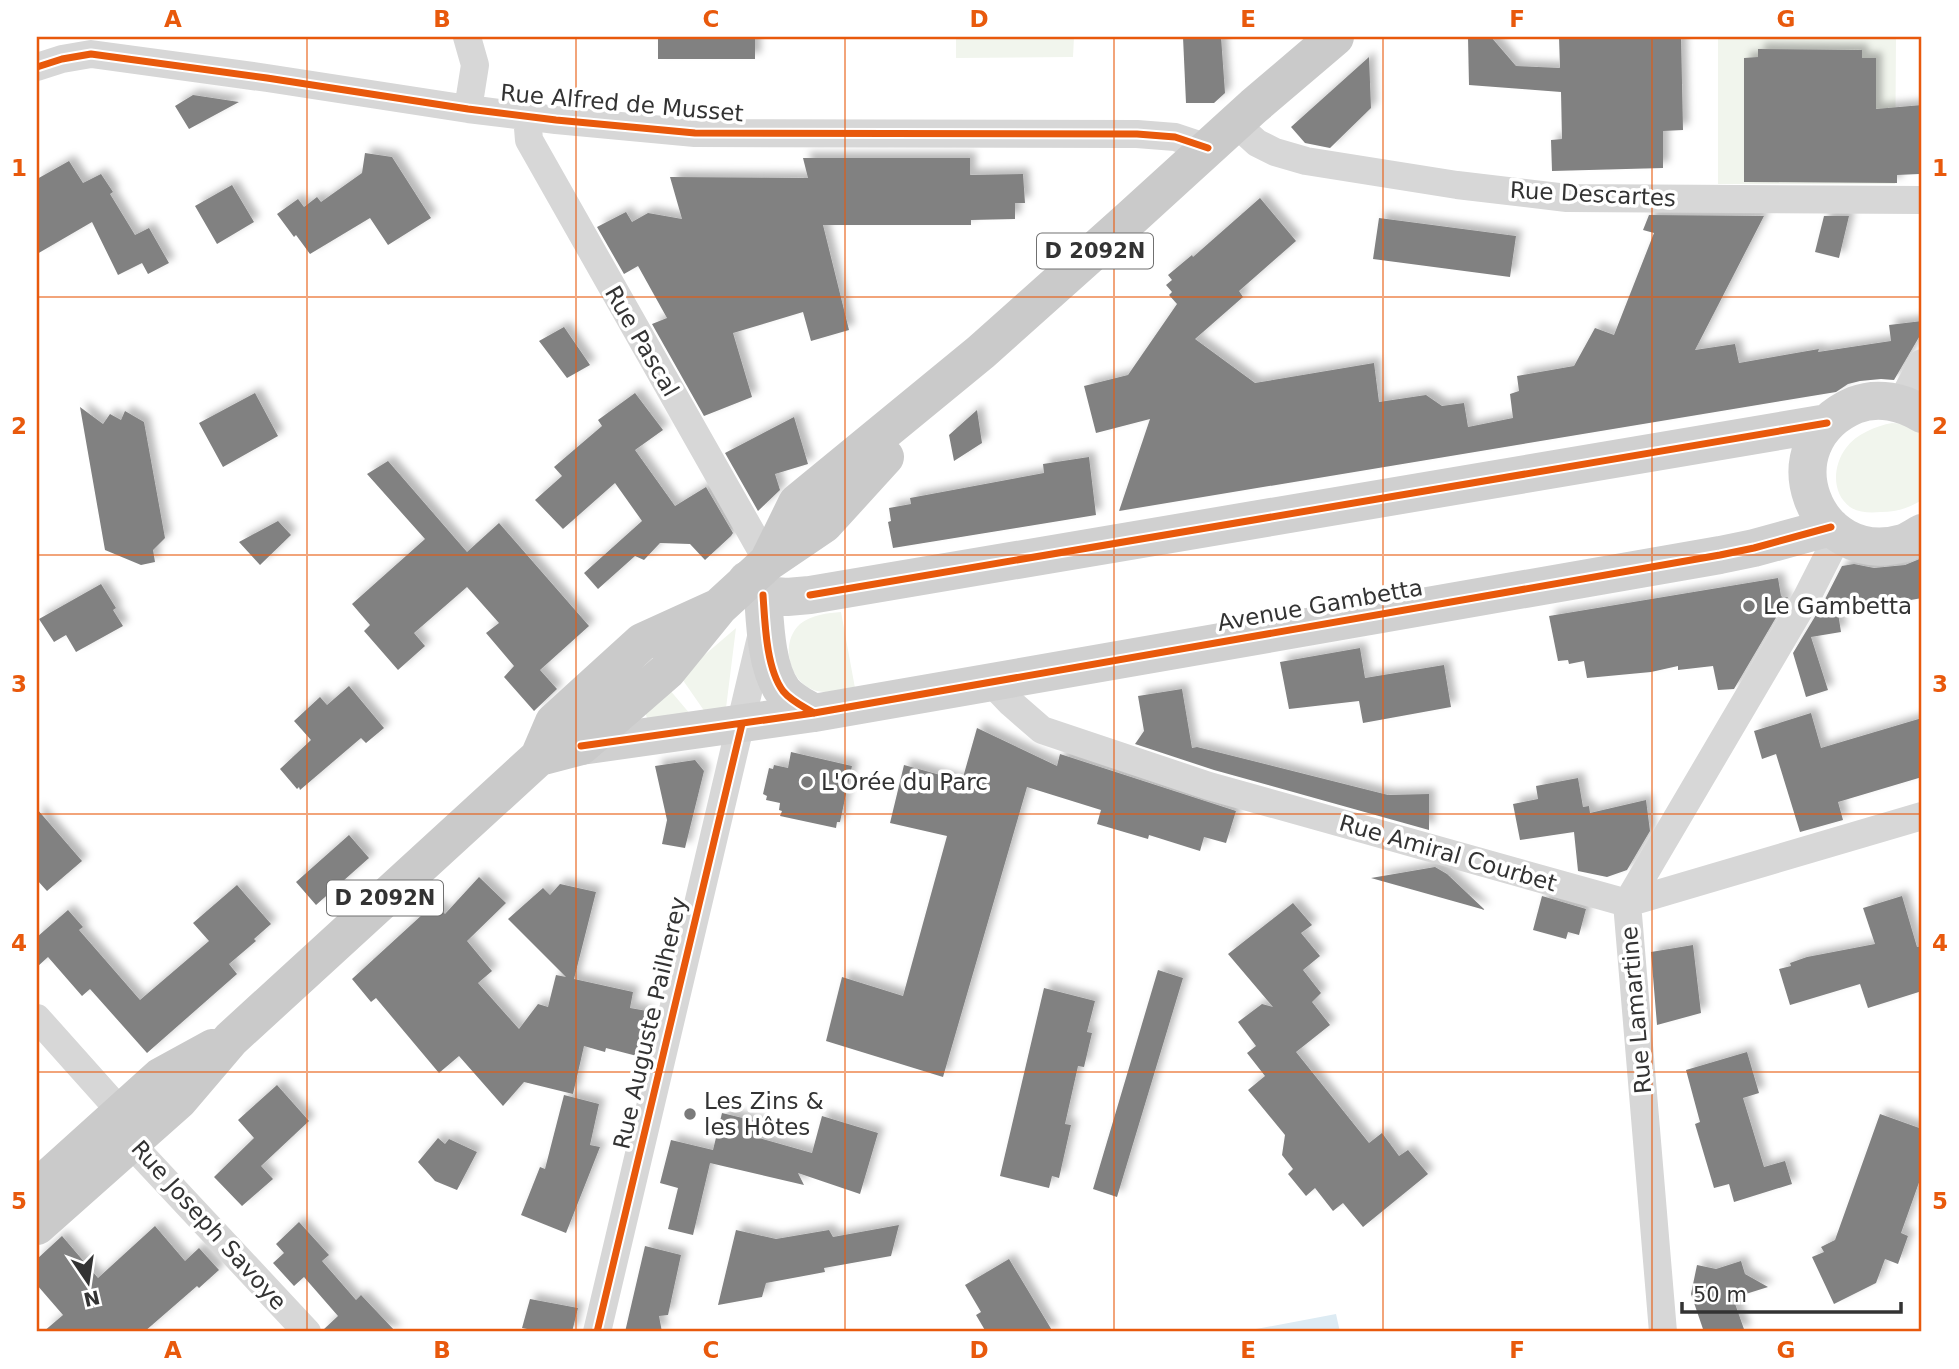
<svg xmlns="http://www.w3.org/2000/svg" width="1959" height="1369" font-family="'DejaVu Sans',sans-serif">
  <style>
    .green { fill: #f1f5ed }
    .water { fill: #ddebf3 }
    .building { fill: #818181; filter: url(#shadow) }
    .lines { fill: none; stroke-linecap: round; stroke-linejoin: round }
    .minor { stroke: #d7d7d7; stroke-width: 28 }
    .secondary { stroke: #d0d0d0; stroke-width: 38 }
    .primary { stroke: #cacaca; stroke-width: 38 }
    .cycleway-casing { stroke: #fff; stroke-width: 11 }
    .cycleway { stroke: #e8590c; stroke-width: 7 }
    .grid { fill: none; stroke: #e8590c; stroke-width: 2; stroke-opacity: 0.55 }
    .poi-dot { fill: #7a7a7a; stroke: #fff; stroke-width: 2.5 }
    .labels { text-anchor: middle; stroke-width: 7; stroke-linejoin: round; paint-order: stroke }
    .shield { fill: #fff; stroke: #707070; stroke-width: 2 }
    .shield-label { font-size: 21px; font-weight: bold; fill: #333 }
    .street-label { font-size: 23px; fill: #333; stroke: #fff }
    .poi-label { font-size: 23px; fill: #333; stroke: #fff; text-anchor: start }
    .neatline { fill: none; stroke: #e8590c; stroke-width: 2.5 }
    .grid-label { font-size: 23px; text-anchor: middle; font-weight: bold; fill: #e8590c }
  </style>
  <defs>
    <filter id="shadow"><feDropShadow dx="6" dy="-6" stdDeviation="3.5" flood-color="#0004"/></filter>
  </defs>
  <rect width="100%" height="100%" fill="#fff"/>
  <path class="green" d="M956,37H1074L1073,57L956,58Z
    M1718,37H1896L1895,184H1718Z
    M1892,423L1906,424L1922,433V500C1909,508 1897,512 1881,512C1871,513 1859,513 1850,507C1831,493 1833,465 1846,448C1856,434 1876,426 1892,423Z
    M841,612L855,688C843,690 829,694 817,691C789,684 779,643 800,624C811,615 828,613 841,612Z
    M736,628L726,708L705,712L680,676Z
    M669,689L691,715L648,721L645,712Z"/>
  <path class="water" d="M1336,1314L1340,1332H1257L1256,1329Z"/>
  <path class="building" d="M658,37H755V59H658Z
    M1183,37H1221L1225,93L1214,103H1186Z
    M1468,37H1491L1516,66L1560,68L1559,37H1681L1683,130L1663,131V168L1552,171L1551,140L1562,139L1561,92L1469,85Z
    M1758,49L1862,50V58H1876V109L1922,105V135H1919V174L1897,175V183L1744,182V58L1758,57Z
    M1369,57L1371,108L1330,148L1305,143L1291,127Z
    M193,95L239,102L189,129L175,106Z
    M365,153L392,157L431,218L388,245L370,218L310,254L296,235L294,237L277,214L298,199L304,207L317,197L321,202L362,173Z
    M803,158H970V175L1023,174L1025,203H1015V219L971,220V225H823L849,330L811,341L803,312L733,333L752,397L704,416L652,324L667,318L638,266L624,274L597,227L626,212L632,222L648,213L682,219L670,177L808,178Z
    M69,161L83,183L101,174L113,192L110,194L135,235L149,228L169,263L148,274L142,263L118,275L92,222L37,254V179Z
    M232,185L254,222L217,244L195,206Z
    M1260,198L1296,241L1239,291L1243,297L1195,339L1255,383L1374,363L1379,402L1426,395L1442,406L1464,403L1468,427L1513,418L1510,394L1519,391L1517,376L1574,366L1595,328L1614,335L1654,233L1643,230L1649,215L1764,216L1695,350L1735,344L1739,363L1819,349L1818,352L1891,341L1889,325L1922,321V332L1894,380L1881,379L1860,381L1848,384L1836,392L1119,511L1150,419L1096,433L1084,386L1128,375L1177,304L1169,295L1172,292L1166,285L1172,280L1168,275L1192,255L1193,257Z
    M1824,216H1849L1839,258L1815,252Z
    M1379,218L1516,236L1510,277L1373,259Z
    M564,327L590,365L567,378L539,341Z
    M255,393L278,436L223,467L199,423Z
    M635,393L663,430L635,450L675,506L706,487L733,533L731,536L705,560L690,544L660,543L644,560L635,556L598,589L584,573L642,521L615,483L563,529L535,500L562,476L554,467L602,426L598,420Z
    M80,407L103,424L110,414L121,420L125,411L144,422L165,538L153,550L155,562L141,565L105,550Z
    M977,410L982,443L954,461L949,435Z
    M794,417L808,464L775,474L780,490L758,511L725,453Z
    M1089,457L1096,515L893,548L888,522L891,521L889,508L911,504L910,498L1044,473L1043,464Z
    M388,461L467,552L499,523L589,626L540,670L557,689L534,711L504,677L514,666L486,633L499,623L467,587L414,633L425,646L398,670L364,631L370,625L352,604L425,539L367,474Z
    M278,521L291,535L260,565L239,542Z
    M1922,558V598L1838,613L1841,632L1811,637L1828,690L1806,697L1793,653L1822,605L1842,566L1854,564L1874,568L1905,565Z
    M1778,578L1781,596L1784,598L1788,597L1734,689L1718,690L1713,666L1678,670V666L1651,672L1587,678L1584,661L1569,664L1568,660L1558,661L1549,616Z
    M101,584L116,608L113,610L123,626L76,652L66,635L54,642L39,619Z
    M1360,648L1365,678L1444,665L1451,707L1363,723L1359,701L1289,709L1280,662Z
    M349,686L384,728L366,743L361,738L300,790L299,787L297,789L280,769L311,740L294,721L320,697L327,705Z
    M1182,689L1192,748L1197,747L1388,795L1429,794V830L1214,770L1135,744L1144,731L1138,696Z
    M1811,713L1821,748L1922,718V777L1838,802L1843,820L1800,832L1776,754L1762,759L1754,731Z
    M977,728L1057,766L1060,754L1236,811L1226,843L1204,837L1200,851L1149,835L1148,839L1097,824L1101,810L1027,787L943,1077L826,1041L842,977L903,996L947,836L890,823L904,765L962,781Z
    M791,752L852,766L840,822H837L836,828L780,816L782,811L779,810L780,803L766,800L767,796L763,794L769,768L773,769L774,765L788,768Z
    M695,760L704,771L685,848L662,844L667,820L655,766Z
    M1578,778L1583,807L1589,806L1590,813L1646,800L1650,831L1627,870L1607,877L1578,871L1574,832L1520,840L1513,804L1538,799L1536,786Z
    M37,809L82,861L47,891L37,880Z
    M349,835L369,858L316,905L296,882Z
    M1435,867L1447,874L1485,910L1371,878Z
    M479,877L506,903L467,941L492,971L478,983L519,1029L538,1004L548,1007L556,975L566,977L508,919L543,888L550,895L560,884L596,892L574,979L633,992L630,1008L647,1011L637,1056L606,1048L605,1052L584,1046L573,1094L524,1082L503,1106L459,1056L439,1073L376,998L371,1002L352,979L435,903L445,914Z
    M237,885L271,924L254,939L256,941L229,964L237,974L147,1053L90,989L82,996L48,957L37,967V937L68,910L83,927L79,930L140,1000L209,941L193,923Z
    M1542,896L1586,909L1579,935L1568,932L1566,939L1533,930Z
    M1902,896L1917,947L1922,946V991L1868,1008L1860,984L1790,1005L1779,969L1791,966L1790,963L1807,957L1875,944L1863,908Z
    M1293,903L1312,925L1301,933L1320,956L1303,970L1321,993L1312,1002L1330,1025L1296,1052L1369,1143L1382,1133L1399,1156L1408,1150L1428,1174L1363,1227L1343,1203L1333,1211L1315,1188L1306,1196L1288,1174L1293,1169L1282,1155L1285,1135L1248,1090L1265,1076L1247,1053L1256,1046L1238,1022L1262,1004L1273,1007L1228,954Z
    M1693,945L1701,1013L1657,1025L1651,952Z
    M1158,970L1183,978L1117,1197L1093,1189Z
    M1044,988L1095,1001L1087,1032L1092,1033L1084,1067L1078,1066L1065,1124L1071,1125L1059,1178L1052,1176L1049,1188L1000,1176Z
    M1747,1052L1759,1093L1743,1098L1764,1167L1785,1161L1792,1184L1734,1202L1729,1184L1714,1188L1695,1124L1700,1122L1686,1070Z
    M277,1085L309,1121L261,1166L273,1179L242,1206L214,1177L254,1138L238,1120Z
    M564,1095L599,1104L590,1145L600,1147L566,1233L521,1215L540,1167L545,1169Z
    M722,1113L763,1123L759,1138L812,1153L822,1116L878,1133L860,1194L798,1173L804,1185L710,1163L711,1159L693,1235L668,1229L678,1188L660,1183L671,1140L713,1150Z
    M1880,1114L1922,1129V1174L1901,1233L1908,1236L1898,1264L1885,1259L1876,1283L1834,1304L1812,1257L1824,1252L1821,1247L1835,1240Z
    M438,1138L445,1144L449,1139L477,1152L457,1190L435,1181L418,1162Z
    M299,1222L329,1255L322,1261L356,1300L361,1295L396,1332H323V1330L338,1316L304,1277L294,1286L273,1263L284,1253L276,1244Z
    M899,1225L891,1256L824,1268L825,1272L766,1283L762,1297L718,1305L736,1230L776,1239L829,1230L833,1237Z
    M155,1226L185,1261L199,1248L219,1270L199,1288L197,1286L144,1332H43L63,1315L37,1285V1259L62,1236L98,1278Z
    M645,1246L681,1255L668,1315L659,1316L662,1332H625Z
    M1009,1259L1053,1332H986L976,1315L981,1312L965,1285Z
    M1741,1261L1745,1274L1768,1287L1733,1298L1745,1332H1704L1691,1294L1697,1265L1716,1269Z
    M530,1299L578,1308L572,1332H542L522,1328Z"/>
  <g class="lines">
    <path class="minor" d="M467,37L475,65L468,109
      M37,67L62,59L91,54L267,78L468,109L556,120L695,133L1137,134L1175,137L1208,148
      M527,116L529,140L768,562
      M1235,123L1257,143L1275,152L1306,161L1457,185L1567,198L1922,200
      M1901,403L1922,363
      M991,682L1011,703L1042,730L1209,786L1627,903L1922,816
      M37,1018L121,1112L131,1142L135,1148L307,1332
      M597,1332L762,633
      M1663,1332L1627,903L1807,597L1839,534"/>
    <path class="secondary" d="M1922,414C1903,402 1878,396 1855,405C1766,443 1814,569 1903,543C1910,541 1916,536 1922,533
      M747,580L763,595L787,597L810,595L1827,423
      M763,595C765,623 766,668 783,691C791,701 804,707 814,713
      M581,746L814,713L1720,555L1754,548L1831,527"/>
    <path class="primary" d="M768,562L797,503L981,352L1131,218L1254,106L1335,37
      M539,757L581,746L667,671L719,607L768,562L824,524L885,457
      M37,1188L160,1077L213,1048
      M37,1226L179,1100L231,1039L539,757L554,722L642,642L719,607"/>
    <g class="cycleway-casing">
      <path id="cycleway" d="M37,67L62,59L91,54L267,78L468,109L556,120L695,133L1137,134L1175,137L1208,148
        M763,595C765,623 766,668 783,691C791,701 804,707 814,713
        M810,595L1827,423
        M581,746L814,713L1720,555L1754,548L1831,527
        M597,1332L742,724"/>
    </g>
    <use href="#cycleway" class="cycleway"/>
  </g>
  <path class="grid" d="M307,37V1332M576,37V1332M845,37V1332M1114,37V1332M1383,37V1332M1652,37V1332M37,297H1922M37,555H1922M37,814H1922M37,1072H1922"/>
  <g class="poi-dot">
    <circle cx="1749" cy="606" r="7"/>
    <circle cx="807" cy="782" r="7"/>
    <circle cx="690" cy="1114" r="7"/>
  </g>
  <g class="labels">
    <g class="shield">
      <rect x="1037" y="233.5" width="116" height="35" rx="5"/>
      <rect x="327" y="880.5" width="116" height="35" rx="5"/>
    </g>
    <g class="shield-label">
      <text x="1095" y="258">D 2092N</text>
      <text x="385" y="905">D 2092N</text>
    </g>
    <g class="street-label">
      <text transform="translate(622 103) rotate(5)" y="8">Rue Alfred de Musset</text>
      <text transform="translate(1593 194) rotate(3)" y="8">Rue Descartes</text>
      <text transform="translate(642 341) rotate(60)" y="8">Rue Pascal</text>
      <text transform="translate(1320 605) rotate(-10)" y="8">Avenue Gambetta</text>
      <text transform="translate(1448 853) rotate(16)" y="8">Rue Amiral Courbet</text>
      <text transform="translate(1636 1010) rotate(-95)" y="8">Rue Lamartine</text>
      <text transform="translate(650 1023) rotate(-77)" y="8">Rue Auguste Pailherey</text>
      <text transform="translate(209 1225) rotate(48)" y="8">Rue Joseph Savoye</text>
    </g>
    <g class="poi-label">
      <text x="1763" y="614">Le Gambetta</text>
      <text x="821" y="790">L'Orée du Parc</text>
      <text x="704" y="1109">Les Zins &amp;<tspan x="704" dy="26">les Hôtes</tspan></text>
    </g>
  </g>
  <rect width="1959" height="1369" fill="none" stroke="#ffffff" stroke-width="77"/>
  <g transform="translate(88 1282) rotate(167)" stroke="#ffffff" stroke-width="5" paint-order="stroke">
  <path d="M0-5L12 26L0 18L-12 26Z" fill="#333333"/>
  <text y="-10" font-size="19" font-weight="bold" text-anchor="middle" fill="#333333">N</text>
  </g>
  <path d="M1682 1302v10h219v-10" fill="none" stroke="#333333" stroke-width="3.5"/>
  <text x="1693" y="1302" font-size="21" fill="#333333" stroke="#ffffff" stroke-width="5" paint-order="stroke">50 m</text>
  <rect x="38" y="38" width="1882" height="1292" class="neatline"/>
  <g class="grid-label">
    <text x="173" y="27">A</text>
    <text x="442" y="27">B</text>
    <text x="711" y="27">C</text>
    <text x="979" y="27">D</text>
    <text x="1248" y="27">E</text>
    <text x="1517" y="27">F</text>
    <text x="1786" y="27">G</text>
    <text x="19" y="176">1</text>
    <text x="1940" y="176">1</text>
    <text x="19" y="434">2</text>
    <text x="1940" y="434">2</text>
    <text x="19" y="692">3</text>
    <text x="1940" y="692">3</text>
    <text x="19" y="951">4</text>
    <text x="1940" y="951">4</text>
    <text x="19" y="1209">5</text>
    <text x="1940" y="1209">5</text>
    <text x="173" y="1358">A</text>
    <text x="442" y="1358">B</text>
    <text x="711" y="1358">C</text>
    <text x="979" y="1358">D</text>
    <text x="1248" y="1358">E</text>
    <text x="1517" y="1358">F</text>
    <text x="1786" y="1358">G</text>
  </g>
</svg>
